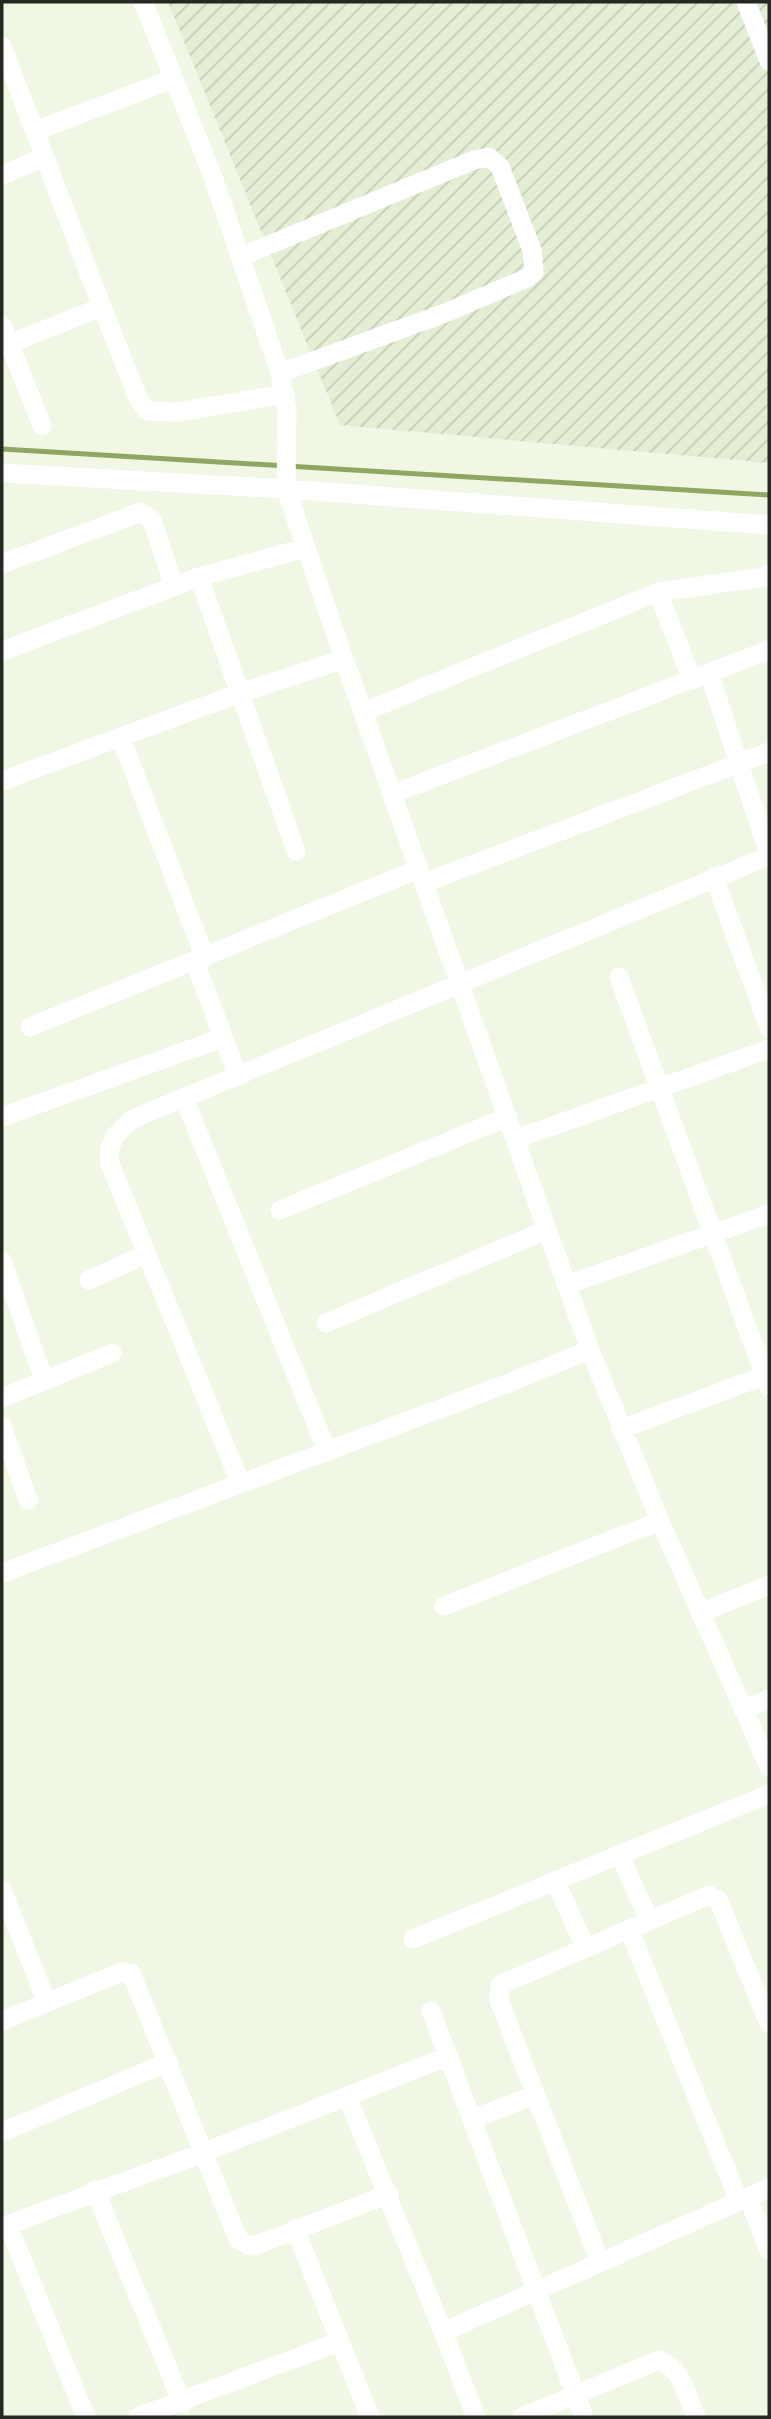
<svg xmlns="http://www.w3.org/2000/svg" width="771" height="2419" font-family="'Archivo Narrow',sans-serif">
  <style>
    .industrial { fill: url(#industrial-furrows) }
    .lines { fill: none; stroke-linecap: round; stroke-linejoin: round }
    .stream { stroke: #90a763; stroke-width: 5 }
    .minor { stroke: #fff; stroke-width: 19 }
  </style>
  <defs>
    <pattern id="industrial-furrows" width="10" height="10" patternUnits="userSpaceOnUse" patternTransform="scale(1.75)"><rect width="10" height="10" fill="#e4eed4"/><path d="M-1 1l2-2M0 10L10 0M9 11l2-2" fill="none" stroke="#c3ccb6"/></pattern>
  </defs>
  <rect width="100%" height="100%" fill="#f0f7e5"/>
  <path class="industrial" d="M168,2H769V463L340,425Z"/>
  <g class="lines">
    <path class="stream" d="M2,449L769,495"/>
    <path class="minor" d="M143,2L213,177L280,373L287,411L286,489L344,659L590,1350L660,1521L769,1767
      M746,2L769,61
      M2,46L102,307L137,396L147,411L176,412L285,394
      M35,131L173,79
      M2,175L44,157
      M240,257L474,160L489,157L500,167L532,250L534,272L527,278L445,313L280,373
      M2,325L42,426
      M2,347L102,307
      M2,473L286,489L769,525
      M2,564L141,512L152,520L174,586
      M199,577L296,851
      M658,592L692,680
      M2,651L199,577L305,548
      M709,673L769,854
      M363,712L658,592L765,577L769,573
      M121,738L205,958
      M2,781L240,693L344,659
      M392,794L769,650
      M714,877L769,1028
      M424,883L769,752
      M195,962L238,1076
      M619,977L769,1387
      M30,1027L419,869
      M184,1098L327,1451
      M2,1117L222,1038
      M516,1139L769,1049
      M280,1210L508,1117
      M2,1261L44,1380
      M89,1280L147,1254
      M566,1285L769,1214
      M326,1323L546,1230
      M2,1398L112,1353
      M2,1426L28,1500
      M621,1429L769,1374
      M240,1482L110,1164C106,1143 118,1130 135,1118L769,856
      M2,1573L501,1386L590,1350
      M444,1606L660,1521
      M700,1613L769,1585
      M743,1710L769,1699
      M620,1855L649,1920
      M555,1880L585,1947
      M2,1890L47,2003
      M629,1929L739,2201
      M413,1939L769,1794
      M431,2011L584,2417
      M2,2021L122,1972L131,1973L238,2239L250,2246L257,2245L389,2194
      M347,2096L443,2332L769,2188
      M474,2118L536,2095
      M2,2132L169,2062
      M95,2190L182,2403
      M748,2197L769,2250
      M8,2225L86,2417
      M2,2227L205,2152L449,2056
      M295,2228L370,2417
      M600,2262L499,2000L500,1985L709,1895L719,1901L769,2024
      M443,2332L476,2417
      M138,2417L339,2342
      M522,2417L659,2360C682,2368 687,2396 696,2417"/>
  </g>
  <rect width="771" height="2419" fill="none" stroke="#262822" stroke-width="7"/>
</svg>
